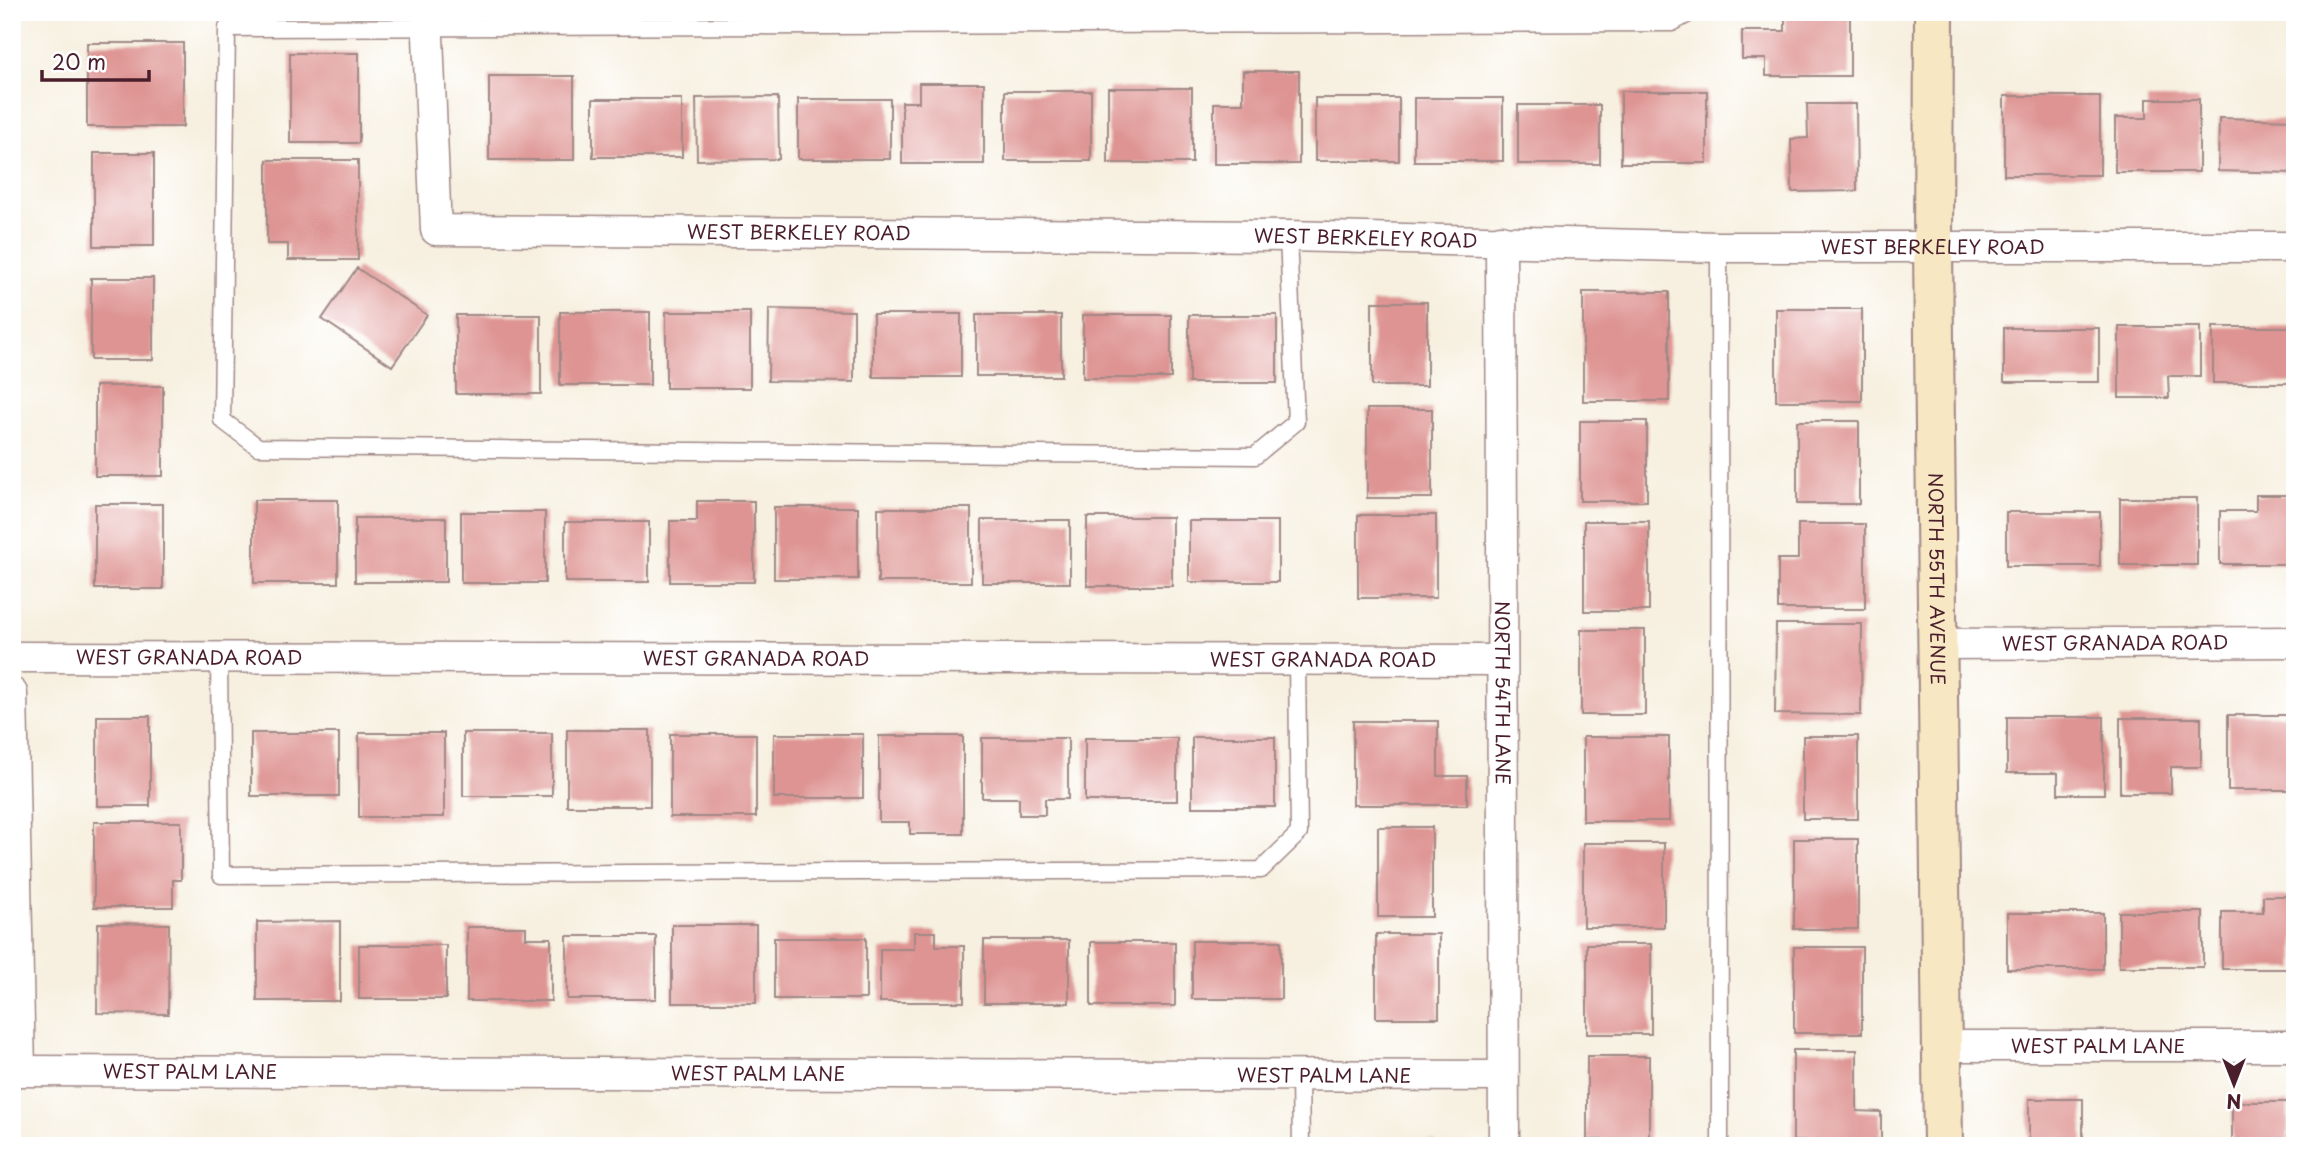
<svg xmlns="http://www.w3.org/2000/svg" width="2307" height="1158" font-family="'Playpen Sans',sans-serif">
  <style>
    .building { fill: #de9493 }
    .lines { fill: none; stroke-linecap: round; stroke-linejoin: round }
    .lane-casing { stroke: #a08886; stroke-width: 19 }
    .street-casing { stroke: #a08886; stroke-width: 33 }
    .secondary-casing { stroke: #a08886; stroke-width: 42 }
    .lane { stroke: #fff; stroke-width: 16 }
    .street { stroke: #fff; stroke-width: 30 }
    .secondary { stroke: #f8e7c3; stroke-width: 38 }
    .labels { text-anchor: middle; stroke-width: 7; stroke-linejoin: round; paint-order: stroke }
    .street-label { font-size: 19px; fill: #4a1f2b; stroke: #fff }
  </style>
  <rect width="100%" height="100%" fill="#fff"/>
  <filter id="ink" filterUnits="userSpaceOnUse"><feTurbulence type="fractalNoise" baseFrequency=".0143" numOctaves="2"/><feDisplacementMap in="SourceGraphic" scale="14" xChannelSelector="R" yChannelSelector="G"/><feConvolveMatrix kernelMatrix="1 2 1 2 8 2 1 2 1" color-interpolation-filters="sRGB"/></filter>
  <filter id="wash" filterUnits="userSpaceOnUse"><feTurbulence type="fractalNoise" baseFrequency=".00686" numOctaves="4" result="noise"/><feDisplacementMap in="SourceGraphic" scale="28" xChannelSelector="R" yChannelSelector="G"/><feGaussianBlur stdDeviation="1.57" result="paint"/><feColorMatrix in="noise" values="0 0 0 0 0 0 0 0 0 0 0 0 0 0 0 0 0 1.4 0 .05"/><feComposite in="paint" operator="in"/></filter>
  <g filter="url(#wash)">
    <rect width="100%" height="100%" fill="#f7f0e0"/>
    <g id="blocks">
      <path class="building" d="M1785,12H1850V76H1766V59H1742V31H1785Z
        M87,43H183V127H87Z
        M290,53H359V143H290Z
        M1243,71H1299V164H1214V103H1243Z
        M489,76H574V160H489Z
        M919,83H984V164H902V102H919Z
        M1108,88H1192V163H1108Z
        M1005,91H1091V161H1005Z
        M1621,91H1707V163H1621Z
        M2004,96H2100V175H2004Z
        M778,97L779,159L697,160L696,98Z
        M1315,98H1399V161H1315Z
        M1414,98H1503V161H1414Z
        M593,99H682V157H593Z
        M798,99H890V159H798Z
        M2147,99H2199V172H2115V118H2147Z
        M1807,104H1856L1857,191L1792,192L1791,139L1808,138Z
        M1518,105H1600V164H1518Z
        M2219,118L2295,120V173L2218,171Z
        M94,153H154V246H94Z
        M267,160H358V260H288V244H267Z
        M357,268L427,315L392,366L322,319Z
        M91,278H153V360H91Z
        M1583,292H1669V401H1583Z
        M1372,302H1427V386H1372Z
        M769,309L854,311V382L768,381Z
        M1776,309H1862V401H1776Z
        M560,312H650V385H560Z
        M666,312H750V388H666Z
        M873,314H961V377H873Z
        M456,315H541V394H456Z
        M976,315H1061V376H976Z
        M1083,315H1171V378H1083Z
        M1189,315H1277V383H1189Z
        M2119,327H2200V376H2168L2169,398H2119Z
        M2213,327H2295V383H2213Z
        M2004,328H2099V382H2004Z
        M95,386H163V476H95Z
        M1367,409H1432V498H1367Z
        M1580,421H1647V501H1580Z
        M1797,421H1859V504H1797Z
        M2256,495H2295V564H2220V511H2256Z
        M2120,498H2197V565H2120Z
        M254,500H338V583H254Z
        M697,501H754V582H670V521H697Z
        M95,504H163V589H95Z
        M774,507H858V579H774Z
        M878,508H971V582H878Z
        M461,512H545V583H461Z
        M2006,512H2100V566H2006Z
        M1358,515H1436V598H1358Z
        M1087,517H1172V586H1087Z
        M355,518H446V582H355Z
        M982,520H1070V583H982Z
        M1189,521H1278V582H1189Z
        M1584,521H1649V611H1584Z
        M565,522H649V582H565Z
        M1798,524H1865V609H1778V559H1798Z
        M1776,624H1862L1861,715L1775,714Z
        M1581,630H1645V715H1581Z
        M2228,715H2295V790H2228Z
        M97,716H150V806H97Z
        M2007,717H2104V794H2058V773H2007Z
        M2120,718H2201V767H2171V793H2120Z
        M1353,721H1438V776H1467V805H1353Z
        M567,730H650V806H567Z
        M251,733H339V796H251Z
        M359,733H444V817H359Z
        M463,733H552V796H463Z
        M670,734H756V817H670Z
        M774,734H863V798H774Z
        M879,736H963V834H910V822H879Z
        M1803,736H1858V819H1803Z
        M1192,737H1275V807H1192Z
        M1583,737H1669V821H1583Z
        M982,738H1068V799H1045V815H1019V798H982Z
        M1085,738H1177V801H1085Z
        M94,822H181V880H173V907H94Z
        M1378,827H1432V917H1378Z
        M1794,839H1858V929H1794Z
        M1583,843H1664V927H1583Z
        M2263,896H2295V969H2222V912H2263Z
        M2119,912H2203V967H2119Z
        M2007,913H2103V969H2007Z
        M340,921V1001H257V922Z
        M98,923L169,924L168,1014L97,1013Z
        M672,925H756V1003H672Z
        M467,927H526V938H551V1001H467Z
        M914,932H936V946H964V1002H880V949H914Z
        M1376,934H1439V1018H1376Z
        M567,936H656V999H567Z
        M774,938H866V999H774Z
        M984,940H1069V1003H984Z
        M1192,941H1281V999H1192Z
        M1091,942H1175V1006H1091Z
        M1587,944H1651V1034H1587Z
        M359,945H446V999H359Z
        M1794,947H1862V1033H1794Z
        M1793,1050H1857V1111L1881,1112V1142L1793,1141Z
        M1587,1056H1649V1140H1587Z
        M2029,1099H2083V1146H2029Z
        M2232,1102H2288V1146H2232Z
        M1374,1141H1435V1146H1374Z"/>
    </g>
  </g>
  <g filter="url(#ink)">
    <use href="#blocks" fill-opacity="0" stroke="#a08886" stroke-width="2"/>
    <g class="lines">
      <g class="lane-casing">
        <path id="lane" d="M1288,236L1296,422L1255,456L258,447L222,420L227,28L1672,23L1692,12
          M1719,247L1720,1146
          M219,656L221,875L1261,870L1299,833L1297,660
          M1300,1078L1301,1146"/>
      </g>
      <g class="street-casing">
        <g id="street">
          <path id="s1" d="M427,12L436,230L1288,236L1719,247H2295"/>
          <path id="s2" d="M1501,240L1504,1146"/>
          <path id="s3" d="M1937,644L2295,642"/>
          <path id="s4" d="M12,657L1501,660"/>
          <path d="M12,693L20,1071"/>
          <path id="s5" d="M1942,1046H2295"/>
          <path id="s6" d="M12,1071L1503,1076"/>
        </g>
      </g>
      <g class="secondary-casing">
        <g id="secondary">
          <path id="s7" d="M1934,12L1933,249L1943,1146"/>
        </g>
      </g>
      <use href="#lane" class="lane"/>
      <use href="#street" class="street"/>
      <use href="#secondary" class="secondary"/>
    </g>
  </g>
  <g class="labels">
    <g class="street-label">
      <text dy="7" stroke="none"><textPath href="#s1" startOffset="581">WEST BERKELEY ROAD</textPath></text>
      <text dy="7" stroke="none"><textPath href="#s1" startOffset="1148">WEST BERKELEY ROAD</textPath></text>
      <text dy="7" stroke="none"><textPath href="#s1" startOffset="1715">WEST BERKELEY ROAD</textPath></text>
      <text dy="7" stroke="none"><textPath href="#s7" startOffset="567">NORTH 55TH AVENUE</textPath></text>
      <text dy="7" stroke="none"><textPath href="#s3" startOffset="178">WEST GRANADA ROAD</textPath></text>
      <text dy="7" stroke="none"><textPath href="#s4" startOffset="177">WEST GRANADA ROAD</textPath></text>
      <text dy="7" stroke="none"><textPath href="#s4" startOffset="744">WEST GRANADA ROAD</textPath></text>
      <text dy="7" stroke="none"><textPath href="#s4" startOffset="1311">WEST GRANADA ROAD</textPath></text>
      <text dy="7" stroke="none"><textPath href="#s2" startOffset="453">NORTH 54TH LANE</textPath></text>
      <text dy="7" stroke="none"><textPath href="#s5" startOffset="156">WEST PALM LANE</textPath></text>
      <text dy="7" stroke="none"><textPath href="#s6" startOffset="178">WEST PALM LANE</textPath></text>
      <text dy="7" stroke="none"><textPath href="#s6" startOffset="746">WEST PALM LANE</textPath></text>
      <text dy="7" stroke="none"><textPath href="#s6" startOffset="1312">WEST PALM LANE</textPath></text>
    </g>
  </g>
  <rect width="2307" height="1158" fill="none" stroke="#fff" stroke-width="42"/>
  <g transform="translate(2234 1084) rotate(180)" stroke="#ffffff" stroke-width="5" paint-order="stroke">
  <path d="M0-5L12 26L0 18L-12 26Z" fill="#4a1f2b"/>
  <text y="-10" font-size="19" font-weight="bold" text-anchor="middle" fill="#4a1f2b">N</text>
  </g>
  <path d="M42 70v10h107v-10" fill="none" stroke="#4a1f2b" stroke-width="3.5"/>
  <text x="52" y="70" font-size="21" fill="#4a1f2b" stroke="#ffffff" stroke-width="5" paint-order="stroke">20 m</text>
</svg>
